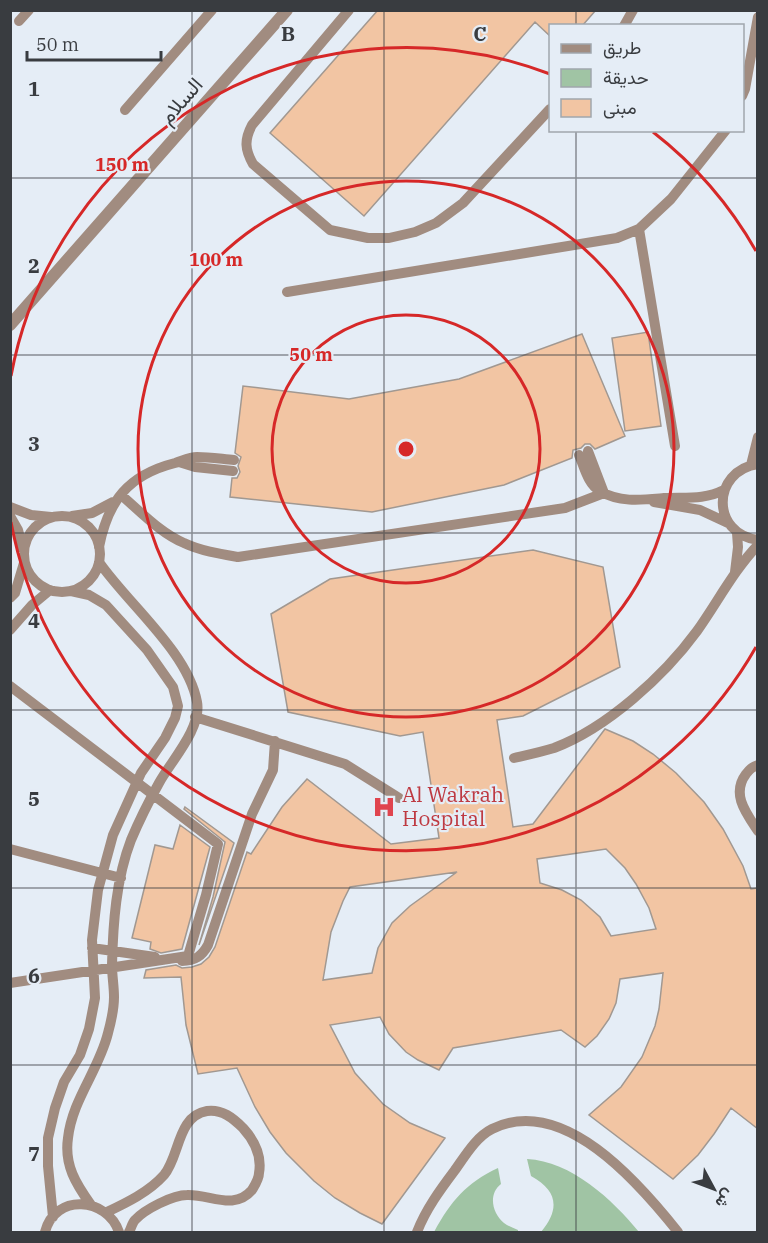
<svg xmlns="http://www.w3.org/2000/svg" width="768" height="1243" font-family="'IBM Plex Serif',Vazirmatn,serif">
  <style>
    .green { fill: #a0c4a4 }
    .building { fill: #f2c5a3; stroke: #a19891; stroke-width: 1.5; fill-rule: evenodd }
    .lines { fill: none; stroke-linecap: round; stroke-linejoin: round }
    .service { stroke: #a18c80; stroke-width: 10 }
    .minor { stroke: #a18c80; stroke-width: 12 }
    .grid { fill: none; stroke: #393c40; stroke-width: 1.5; stroke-opacity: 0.55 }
    .ring { fill: none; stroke: #d62828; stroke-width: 3 }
    .labels { text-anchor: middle; stroke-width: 4.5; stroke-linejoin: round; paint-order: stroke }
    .street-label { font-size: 21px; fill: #393c40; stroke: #e5edf6 }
    .health-label { font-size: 21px; fill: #be3a42; stroke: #e5edf6; text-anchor: start }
    .grid-label { font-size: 20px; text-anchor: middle; font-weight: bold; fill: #393c40; stroke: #e5edf6; stroke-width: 4.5; stroke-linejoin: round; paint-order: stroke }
    .centre { fill: #d62828; stroke: #e5edf6; stroke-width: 3 }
    .ring-label { font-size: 18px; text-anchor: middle; font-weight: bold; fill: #d62828; stroke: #e5edf6; stroke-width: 4.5; stroke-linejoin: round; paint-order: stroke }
  </style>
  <rect width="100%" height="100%" fill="#e5edf6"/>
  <path class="green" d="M527,1159C571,1161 613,1200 639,1232H541C560,1209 558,1191 531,1176Z
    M498,1168L501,1184C488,1194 492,1213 504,1223C508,1226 513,1228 518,1230V1232H434C451,1201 466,1183 498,1168Z"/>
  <path class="building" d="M378,10H596L582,26H550V36L535,22L364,216L270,133Z
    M648,332L661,426L625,431L612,338Z
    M582,334L625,436L595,449L590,444H585L581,448L573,450L572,458L504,485L372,512L230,497L232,478H237L240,472L238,466L241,457L235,453L243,386L349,399L459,379Z
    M533,550L603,567L620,667L523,716L497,720L513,827L533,824L605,729L633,741L653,754L676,773L704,802L723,829L743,866L751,889L758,888V1129L731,1108L714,1134L698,1155L673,1179L589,1115L621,1087L642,1057L655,1026L659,1009L663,973L620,979L616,1003L609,1019L597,1036L585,1047L561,1030L453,1048L439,1070L418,1060L406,1052L389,1034L380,1017L330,1025L355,1073L383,1104L410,1123L445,1138L382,1224L360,1213L335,1198L314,1181L286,1153L270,1132L255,1107L237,1068L198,1074L186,1025L181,977L144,978L146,970L176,965L182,968L192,967L201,964L209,957L215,947L247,852L251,854L282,807L307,779L391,844L439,838L423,732L400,736L288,712L271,614L330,579ZM606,849L625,868L636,884L649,908L656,929L611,936L600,917L581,900L562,890L540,883L537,859ZM457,872L410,906L392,923L378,948L372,973L323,980L331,932L343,901L350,887Z
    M185,807L234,843L199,945L213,897L225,842L184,809Z
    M180,825L210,847L182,949L161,953L150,949L151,942L132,938L155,845L173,849Z"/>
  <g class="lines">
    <path class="service" d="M349,10L252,125C244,140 245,150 253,164L330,230L368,238H389L415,232L436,223L463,203L550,109
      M19,21L29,10
      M624,26L633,10
      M742,96L745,89L758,17
      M125,110L212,10
      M639,229L675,446
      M287,292L617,238L639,229L671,199L726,130
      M588,451L604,493
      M579,455C584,466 588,485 600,491C620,503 642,500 664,498C686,497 704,500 724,490
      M179,462L195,467L233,471
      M758,464C711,471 711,534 758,540
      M751,465L758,437
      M121,495C140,511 160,533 184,543C201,551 220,554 238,557L565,508L604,493
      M654,502L700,510L728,523
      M10,507L31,515L51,517
      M24 554a38 38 0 1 1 76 0a38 38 0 1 1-76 0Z
      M10,516L18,530L23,549
      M72,516L92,513L113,502
      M99,547C108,501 128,475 175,463C182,461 189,457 197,457C209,457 222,459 234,460
      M735,572L738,547L737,533
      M10,598L15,593L24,563
      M10,630L32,605L50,590
      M10,686L218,844L206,895L188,956L10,983
      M195,717L345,764L399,798
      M514,758C527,755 541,752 554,748C607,728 664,676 697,631C717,603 734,570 758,545
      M758,765C752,767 750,769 746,774C731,794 746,813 758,831
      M10,849L121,878
      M92,948L155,957
      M182,961C195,961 202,956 208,945L252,814L273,770L275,741
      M91,1205C76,1184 64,1165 68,1138C72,1100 99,1070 108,1033C111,1022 114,1008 114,997C114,986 112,976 112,965C113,924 116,879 131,840C139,821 149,801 159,783C171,761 202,728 197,702C188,652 128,604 99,562
      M107,1212C126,1203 149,1192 164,1175C180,1156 177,1116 207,1111C222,1109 233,1118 243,1128C254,1140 262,1156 259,1173C259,1179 255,1185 252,1190C234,1211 210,1194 187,1195C173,1195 145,1209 135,1220C132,1223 131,1229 129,1232
      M53,1217L48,1166V1138L55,1108L64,1082L80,1055L89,1029L95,998L92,940L98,890L113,835L141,773L165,738L175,718L178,706L173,687L147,650L106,605L89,595L71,591
      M45,1232C55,1193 107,1197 119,1232
      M417,1232C426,1209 440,1190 455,1170C465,1156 476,1137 492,1129C563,1094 639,1183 678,1232"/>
    <path class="minor" d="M10,325L287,10"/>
  </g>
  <path class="grid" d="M192,10V1232M384,10V1232M576,10V26M576,130V1232M10,178H758M10,355H758M10,533H758M10,710H758M10,888H758M10,1065H758"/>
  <g class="ring">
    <circle cx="406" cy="449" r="134"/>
    <circle cx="406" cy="449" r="268"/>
    <path d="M756 647A402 402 0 0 1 11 522M11 376A402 402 0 0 1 550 74M653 132A402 402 0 0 1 756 251"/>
  </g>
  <defs>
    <g id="hospital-bare" transform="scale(1.8)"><path d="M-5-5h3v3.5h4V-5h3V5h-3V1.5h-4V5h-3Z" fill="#e0444e" stroke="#e5edf6" stroke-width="2.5" paint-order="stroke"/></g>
  </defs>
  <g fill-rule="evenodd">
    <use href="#hospital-bare" x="384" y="807"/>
  </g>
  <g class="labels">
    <g class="street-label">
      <text transform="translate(181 101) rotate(-49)" y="7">السلام</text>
    </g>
    <g class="health-label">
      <text x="402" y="802">Al Wakrah<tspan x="402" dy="24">Hospital</tspan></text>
    </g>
  </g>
  <g class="grid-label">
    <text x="288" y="41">B</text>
    <text x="480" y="41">C</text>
    <text x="34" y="96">1</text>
    <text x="34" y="273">2</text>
    <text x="34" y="451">3</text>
    <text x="34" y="628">4</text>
    <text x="34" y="806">5</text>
    <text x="34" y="983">6</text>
    <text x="34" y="1161">7</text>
  </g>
  <circle cx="406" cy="449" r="9" class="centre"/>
  <g class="ring-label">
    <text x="122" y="171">150 m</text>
    <text x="216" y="266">100 m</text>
    <text x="311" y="361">50 m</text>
  </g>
  <rect width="768" height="1243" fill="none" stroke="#393c40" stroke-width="24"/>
  <rect x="549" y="24" width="195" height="108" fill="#e5edf6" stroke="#a0a6ad" stroke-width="1.5"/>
  <rect x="561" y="44" width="30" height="9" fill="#a18c80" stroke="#a0a6ad" stroke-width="1.5"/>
  <text x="603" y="54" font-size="18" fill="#393c40">طريق</text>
  <rect x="561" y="69" width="30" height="18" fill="#a0c4a4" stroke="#a0a6ad" stroke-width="1.5"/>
  <text x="603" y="84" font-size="18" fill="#393c40">حديقة</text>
  <rect x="561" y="99" width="30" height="18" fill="#f2c5a3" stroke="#a0a6ad" stroke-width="1.5"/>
  <text x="603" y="114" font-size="18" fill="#393c40">مبنى</text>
  <g transform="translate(714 1189) rotate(131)" stroke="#e5edf6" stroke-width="4.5" paint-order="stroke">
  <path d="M0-4.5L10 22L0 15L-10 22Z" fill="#393c40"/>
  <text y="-9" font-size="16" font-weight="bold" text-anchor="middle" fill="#393c40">ش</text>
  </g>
  <path d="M27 51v9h134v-9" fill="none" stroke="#393c40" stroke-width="3"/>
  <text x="36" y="51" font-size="18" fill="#393c40" stroke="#e5edf6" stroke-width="4.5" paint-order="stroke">50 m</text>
</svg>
